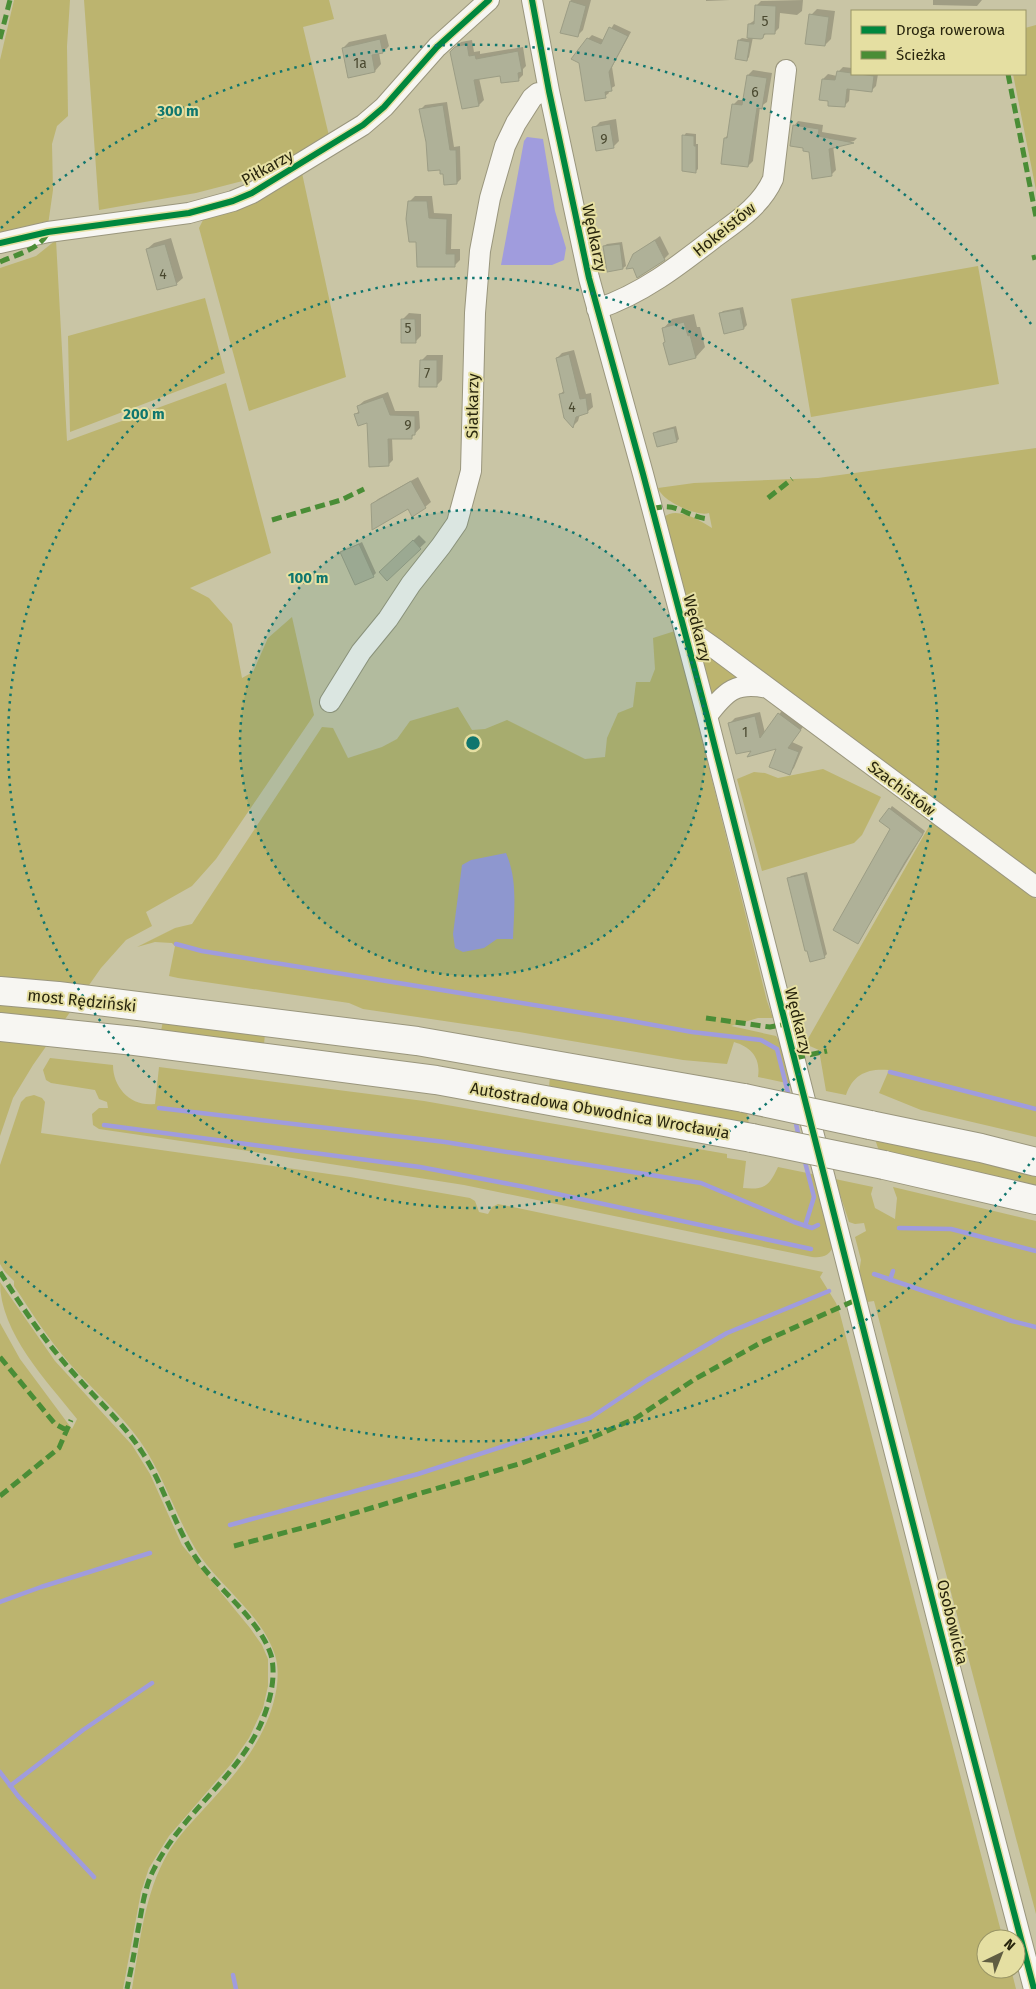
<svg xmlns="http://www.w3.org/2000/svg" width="1036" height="1989" font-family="'Fira Sans',sans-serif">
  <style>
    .green { fill: #bcb46f }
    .water { fill: #a09cdd }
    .shadow { fill: #0003 }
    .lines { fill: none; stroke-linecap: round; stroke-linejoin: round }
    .stream { stroke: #a09cdd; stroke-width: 4.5 }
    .building { fill: #afb198; stroke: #9c9d85 }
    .minor-casing { stroke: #9a967d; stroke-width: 22 }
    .highway-casing { stroke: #9a967d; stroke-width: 30 }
    .minor { stroke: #f7f6f2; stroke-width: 20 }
    .highway { stroke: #f7f6f2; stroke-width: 28 }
    .highway-bridge-casing { stroke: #9a967d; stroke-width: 30; stroke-linecap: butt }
    .highway-bridge { stroke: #f7f6f2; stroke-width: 28 }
    .quiet { stroke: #4a8d36; stroke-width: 5; stroke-dasharray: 10 5; stroke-linecap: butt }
    .cycleway-casing { stroke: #e5dfa2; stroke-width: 9 }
    .cycleway { stroke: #00873e; stroke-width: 6 }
    .ring { fill: none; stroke: #0f766e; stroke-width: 2.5; stroke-dasharray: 2.5 5 }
    .labels { text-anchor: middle; stroke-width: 4; stroke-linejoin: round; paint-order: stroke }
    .number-label { font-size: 14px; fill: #4a4930 }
    .street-label { font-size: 16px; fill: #28250d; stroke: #e5dfa2 }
    .centre { fill: #0f766e; stroke: #e5dfa2; stroke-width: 2.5 }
    .ring-label { font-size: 15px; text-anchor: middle; font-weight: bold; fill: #0f766e; stroke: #e5dfa2; stroke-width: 4; stroke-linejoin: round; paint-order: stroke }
  </style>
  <rect width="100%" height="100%" fill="#c9c5a5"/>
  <path class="green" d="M14,0H70L67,46L68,116L57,126L52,144L53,190L48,225L0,234V60Z
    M84,0H329L334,19L303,27L330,140L258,177L196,193L99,210Z
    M1036,25V190L1013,74H1025V28Z
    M302,173L346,377L249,411L199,228L204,218Z
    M56,240L67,441L226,383L271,553L190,588L209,598L232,624L242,678L253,672L268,638L292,617L314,715L216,859L192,886L146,912L152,926L126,940L101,968L33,1065L13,1098L0,1136V268L36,256Z
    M978,266L999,384L811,417L791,299Z
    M205,298L225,373L70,432L68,336Z
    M1036,448V878L703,634C678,608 673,553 664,517C676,506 700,520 712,528L709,513C697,517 662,501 658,488L694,483L818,478Z
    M675,631L767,1001L773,1018H758L731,1026L776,1036L783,1047L791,1084L758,1077C761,1058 751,1047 734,1042L727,1064L683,1060L519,1032L363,1009L349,1003L178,978L169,976L175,946L172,943L155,942L137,947L175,928L192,924L322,727L333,728L348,758L382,747L397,739L410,721L458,707L472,730L485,729L507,720L585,759L605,757L607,738L618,713L633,707L636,682H650L655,669L653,638Z
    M703,649L740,676L711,695L700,650Z
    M823,769L881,797L862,835L854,843L762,871L737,779L754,772L765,773L778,778Z
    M932,821L1036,899V1137L921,1110L879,1093L889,1070C868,1068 853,1074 846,1095L826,1091L819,1050L805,1044Z
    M163,1021L265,1034L264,1044L161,1031Z
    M50,1058L113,1065C113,1088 131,1107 155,1104L159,1067L424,1101L727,1154V1158L746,1161L743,1188C765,1190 769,1186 778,1167L817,1175L834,1244C830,1256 823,1258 812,1257L464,1185L229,1148L99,1129L93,1125L92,1114L99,1108H108L107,1102L99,1099L95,1090L51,1083L46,1080L43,1070Z
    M550,1076L747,1112L749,1124L549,1087Z
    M34,1095L42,1098L45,1102L41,1133L350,1177L470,1198L475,1201L479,1212L488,1214L492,1207L498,1204L823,1272L820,1277L836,1303L840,1314L1003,1939H986V1969H1011L1016,1989H132C140,1943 144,1894 168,1853C177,1838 190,1824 202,1811C225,1786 250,1759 264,1728C274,1707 282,1678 275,1655C262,1615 223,1589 200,1556C176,1519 165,1477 140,1441C120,1413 93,1390 70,1364C49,1340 32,1313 14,1286V1281L5,1272L0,1264V1165L21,1102L26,1097Z
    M875,1139L1036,1175V1187L879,1151Z
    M835,1179L873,1187L871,1194L875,1208L895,1219L897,1198L893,1187L1036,1221V1914L874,1301L867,1302L858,1279L861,1260L855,1237L866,1231L864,1223L855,1224L849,1222Z
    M0,1282L55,1361L132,1445L150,1474L182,1545L250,1628L262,1645L268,1659V1686L263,1708L249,1738L231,1764L169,1836L149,1868L141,1892L123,1989H0V1323L20,1359L72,1429L77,1419C47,1381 0,1333 0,1282Z"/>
  <path class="water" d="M527,137L543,139L555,211L566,248L564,260L552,265H501L524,141Z
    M506,853C518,880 514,910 513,939H497L484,948L463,952L455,948L453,934L462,865L471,860Z"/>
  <path class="shadow" d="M571,0H591L583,30L577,36L562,32Z
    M706,0H730L706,1Z
    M803,0L802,11L797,15L780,13L779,28L774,33H767L762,37H753L749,57L747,60L739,40L742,38L748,39L749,24L755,20L756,6L761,1Z
    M933,0H982L977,6L933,5Z
    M817,9L835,11L831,39L825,45L811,15Z
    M614,24L631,32L612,67L615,86L608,90L609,93L605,96L588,39L592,35L604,40Z
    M386,34L389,46L383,52L379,53L381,64L375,71L349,76L343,48L349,42Z
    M472,40L474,52L480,51V54L523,47L526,66L523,69V75L518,80L501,74L479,78L484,100L479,105L451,52L461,42Z
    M843,67L852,68V74H878L876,86L871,91L850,88L849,101L844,106L823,79L828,74L837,76L838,72Z
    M753,70L772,73L767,102L760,107L753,161L748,166L725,138L729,134L733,105L738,100H744L748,75Z
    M447,102L454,147L460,146L461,179L457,183L441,169L427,142L420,110L425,105Z
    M616,119L619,141L613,147L594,128L600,122Z
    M798,121L823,125L822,132L857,138L854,141L833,146L836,170L832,174L805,146L794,126Z
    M686,133L696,134V144H698V169L695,172L684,136Z
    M415,196H432L434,213L452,214L451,249H460V260L455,265L418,241L409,202Z
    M660,236L669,254L664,259L634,255Z
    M171,238L183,278L176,284L147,249L154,243Z
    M622,242L626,266L623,268L604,246L607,244Z
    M743,307L747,325L744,328L721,313L723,311Z
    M409,313L421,314V336L415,342L403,319Z
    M694,314L697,327H700L705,347L696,357L670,364L663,329L672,319Z
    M574,350L586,394L591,393L593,407L587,412L580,414L578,421L573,426L560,394L565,390L557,358L562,353Z
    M427,355H443L442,380L436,386L421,361Z
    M388,392L395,411H419L420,428L411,438H392L393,460L388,465L368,422L356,414L360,410L358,406L364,401Z
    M676,426L679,439L677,441L655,434L657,431Z
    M418,477L431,502L425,507L372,505L378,499Z
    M419,535L426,542L387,579L381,572Z
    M362,542L376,573L373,576L342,552Z
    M784,708L805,724L792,742L803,747L794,768L789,773L778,747L754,749L730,723L735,718L760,712L765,733Z
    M892,806L925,831L858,943L892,829L890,809Z
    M807,872L827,954L824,957L808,949L789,879L791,876Z"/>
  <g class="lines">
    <path class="stream" d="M176,944L202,951L626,1020L692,1032L761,1040L777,1049L789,1097
      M890,1072L1036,1109
      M159,1108L445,1142L701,1183L794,1222L812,1228L818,1225
      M795,1119L799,1138
      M104,1125L420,1167L525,1187L811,1249
      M804,1158L814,1197L805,1226
      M899,1228L951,1229L1036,1251
      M874,1274L1012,1321L1036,1327
      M890,1280L893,1271
      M230,1525L418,1474L590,1418L647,1380L727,1333L829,1291
      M0,1602L41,1587L150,1553
      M0,1772L18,1796L94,1877
      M10,1786L83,1730L152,1683
      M233,1975L236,1989"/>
  </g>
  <path class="building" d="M570,1L586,6L578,37L560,33Z
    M755,5L776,6L775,34H764L763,38L761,39L747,38L748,24H754Z
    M809,14L829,17L825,46L805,44Z
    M609,27L628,36L609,72L612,91L605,92L606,98L585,101L579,63L571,59L587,38L601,44Z
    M380,39L383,53L372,55L375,72L348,78L342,48Z
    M738,40L750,42L747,61L735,59Z
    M467,44L469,56L475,55L476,59L518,51L522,72L518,73L519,81L501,83L500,76L474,80L479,106L462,109L450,52L455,47Z
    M837,71L874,76L872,92L847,89L845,107L828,106V101L819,100L822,79L835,80Z
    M747,75L767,78L762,109L757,108L748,167L721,164L724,138H727L732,104L742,105Z
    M443,105L450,150H456L457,184L444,185L443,174H440V170L428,171L426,142L419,109Z
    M610,124L614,148L596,151L592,127Z
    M793,125L819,129L818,136L854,143L829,149L832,176L812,179L809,152L803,151V148L790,146Z
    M682,135L694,136V146H696V173L682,171Z
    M408,201H427L429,218L447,219L446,254H455V267H417L416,242H409L406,219Z
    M655,240L665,260L637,278L633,268L626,269L633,254Z
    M165,244L177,285L157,290L146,249Z
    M620,244L623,269L607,272L603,246Z
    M740,309L744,329L724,334L719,313Z
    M401,319H415L416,343H401Z
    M684,322L688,336L690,335L696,358L669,365L663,343L665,342L662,328Z
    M569,354L580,399L586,398L588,413L576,417L573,428L564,418L559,394L564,393L556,358Z
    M420,360H437V387H419Z
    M383,397L390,415L415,416V435H412V439H388L389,466L369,467L367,423L358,426L354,414L359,413L357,406Z
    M674,428L677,442L657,447L653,433Z
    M411,481L426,508L412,517L408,509L372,530L371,504Z
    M413,540L421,549L387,581L379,572Z
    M359,544L374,577L355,585L340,552Z
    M778,713L801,730L788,748L799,752L790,775L769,767L776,749L747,757L751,751L736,754L728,723L755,716L760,738Z
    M889,808L923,834L905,862L858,944L833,930L890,829L879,821Z
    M804,874L825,958L810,962L807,951H805L787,878Z"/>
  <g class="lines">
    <g class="minor-casing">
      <path id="minor" d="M532,0L549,91L589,278L643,474L707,716L938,1622L1034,1989
        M0,243L48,232L189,213L233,201L252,193L363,125L384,107L437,47L489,0
        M597,309C642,294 678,266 714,238C737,221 761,206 773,179L786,70
        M685,633L700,638L717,650L1036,887
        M330,702L361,652L388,619L411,584L441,546L457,523L471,471L475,313L480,251L490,198L505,146L516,123L532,98L538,93L549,91
        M707,716C726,691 736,681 768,688"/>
    </g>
    <g class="highway-casing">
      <path id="highway" d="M0,991L58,996L417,1041L744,1098
        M0,1027L135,1041L436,1080L752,1138
        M870,1125L981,1148L1036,1162
        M884,1165L1036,1200"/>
    </g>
    <use href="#minor" class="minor"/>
    <use href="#highway" class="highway"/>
    <g class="highway-bridge-casing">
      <path id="highway-bridge" d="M744,1098L870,1125
        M752,1138L884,1165"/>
    </g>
    <use href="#highway-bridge" class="highway-bridge"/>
    <path class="quiet" d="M0,39L10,0
      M1008,74L1036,217
      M1032,258L1036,257
      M0,262C17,254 40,250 48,232
      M768,498L792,479
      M652,509C677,501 686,517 709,519
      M272,520L341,500L364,489
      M706,1018L770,1027L786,1024
      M795,1058L827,1051
      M0,1272C23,1309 48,1346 78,1378C100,1403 124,1424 142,1452C164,1485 174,1525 196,1558C218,1590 259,1618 271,1655C277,1677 269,1706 260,1726C234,1780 181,1815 154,1869C144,1888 142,1910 138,1930C135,1950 131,1969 127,1989
      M0,1357L55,1424L68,1431
      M0,1496L59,1448L71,1420
      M234,1546L321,1523L522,1463L591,1438L636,1418L695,1379L762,1342L856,1300"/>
    <g class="cycleway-casing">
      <path id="cycleway" d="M532,0L549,91L589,278L643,474L707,716L938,1622L1034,1989
        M0,243L48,232L189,213L233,201L252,193L363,125L384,107L437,47L489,0"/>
    </g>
    <use href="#cycleway" class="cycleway"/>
  </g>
  <circle cx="473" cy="743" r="233" fill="#0f766e" fill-opacity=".12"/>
  <g class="ring">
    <circle cx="473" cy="743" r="233"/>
    <circle cx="473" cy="743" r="465"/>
    <path d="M1034 1158A698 698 0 0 1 1 1258M1 228A698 698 0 0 1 1034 328"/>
  </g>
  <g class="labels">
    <g class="number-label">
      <text x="765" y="26">5</text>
      <text x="360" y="68">1a</text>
      <text x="755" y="97">6</text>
      <text x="604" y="144">9</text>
      <text x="163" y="279">4</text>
      <text x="408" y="333">5</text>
      <text x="427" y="378">7</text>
      <text x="572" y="412">4</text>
      <text x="408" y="430">9</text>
      <text x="745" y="737">1</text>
    </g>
    <g class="street-label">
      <text transform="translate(267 167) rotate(-29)" y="6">Piłkarzy</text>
      <text transform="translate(724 229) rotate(-39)" y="6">Hokeistów</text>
      <text transform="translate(595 238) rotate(78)" y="6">Wędkarzy</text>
      <text transform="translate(472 406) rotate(-89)" y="6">Siatkarzy</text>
      <text transform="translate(698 628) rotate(75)" y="6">Wędkarzy</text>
      <text transform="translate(902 788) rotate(37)" y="6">Szachistów</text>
      <text transform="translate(82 1000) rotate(6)" y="6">most Rędziński</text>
      <text transform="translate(799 1021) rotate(76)" y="6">Wędkarzy</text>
      <text transform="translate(600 1110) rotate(10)" y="6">Autostradowa Obwodnica Wrocławia</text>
      <text transform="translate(953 1622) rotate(76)" y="6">Osobowicka</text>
    </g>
  </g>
  <circle cx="473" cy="743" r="8" class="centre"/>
  <g class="ring-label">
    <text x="178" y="116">300 m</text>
    <text x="144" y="419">200 m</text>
    <text x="308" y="583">100 m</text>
  </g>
  <rect x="851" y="10" width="175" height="65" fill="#e5dfa2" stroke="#999566"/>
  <rect x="861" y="26" width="25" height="8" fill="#00873e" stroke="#999566"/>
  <text x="896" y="35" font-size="15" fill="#28250d">Droga rowerowa</text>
  <rect x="861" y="51" width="25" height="8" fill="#4a8d36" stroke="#999566"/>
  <text x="896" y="60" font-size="15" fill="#28250d">Ścieżka</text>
  <g transform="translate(1001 1954) rotate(43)"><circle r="24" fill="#e5dfa2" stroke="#999566"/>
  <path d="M0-4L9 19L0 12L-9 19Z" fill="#605d42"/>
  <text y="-8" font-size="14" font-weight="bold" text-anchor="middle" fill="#28250d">N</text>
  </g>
</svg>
